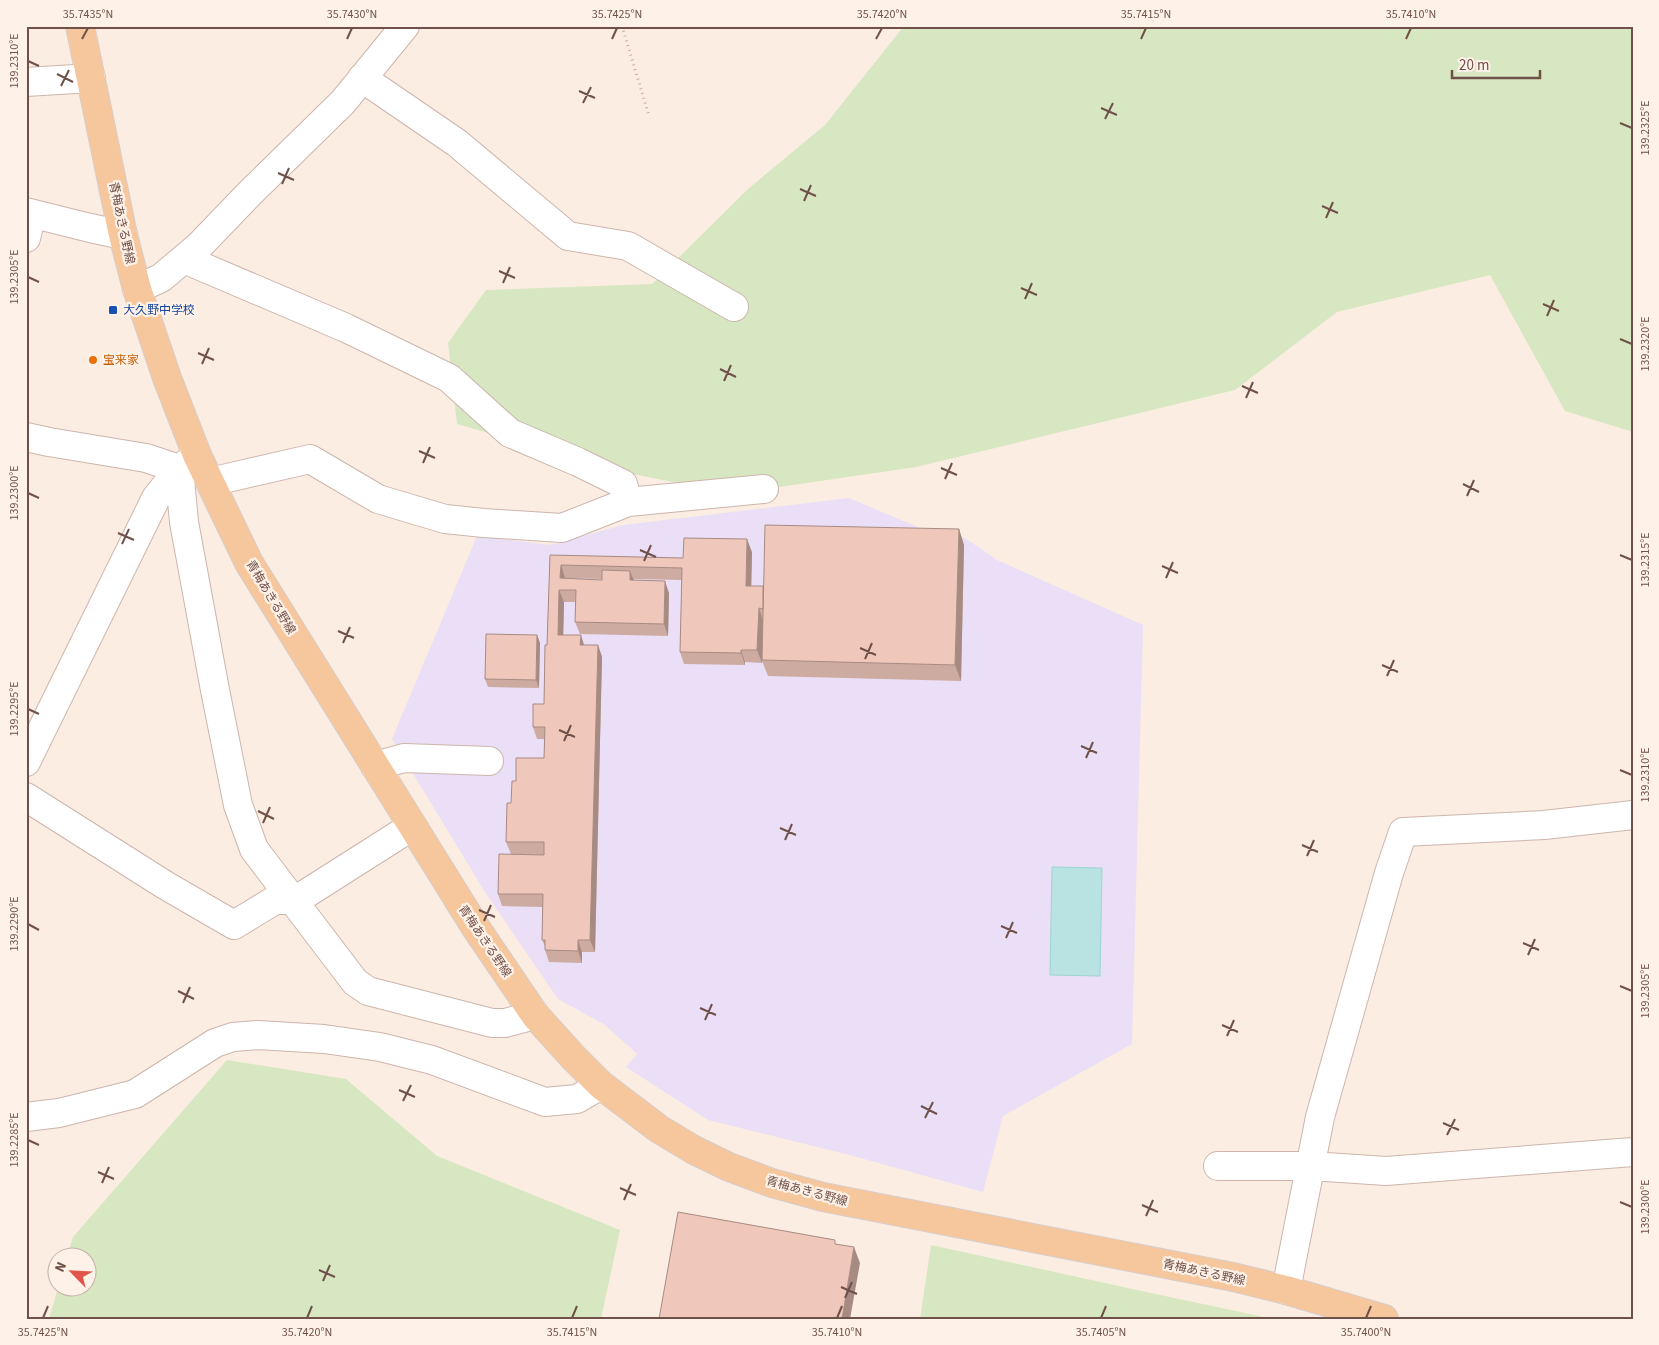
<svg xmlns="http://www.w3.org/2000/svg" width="1659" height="1345" font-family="'Source Sans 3','Noto Sans JP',sans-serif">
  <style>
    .education { fill: #eadff7 }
    .green { fill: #d7e7c1 }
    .water { fill: #b8e3e2; stroke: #9ed4d3 }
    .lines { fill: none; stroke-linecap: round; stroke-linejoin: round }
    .minor-casing { stroke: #cdb5ac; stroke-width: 30 }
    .major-casing { stroke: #d7cecc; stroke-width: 30 }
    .path { stroke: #d3aa9e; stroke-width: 3; stroke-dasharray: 1 4; stroke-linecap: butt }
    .minor { stroke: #fff; stroke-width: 28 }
    .major { stroke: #f6c69d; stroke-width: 28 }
    .wall { fill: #ceaba1; fill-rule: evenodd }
    .shaded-wall { fill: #a78b83 }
    .building { fill: #efc7bb; stroke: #a78b83 }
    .ticks { fill: none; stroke: #70514a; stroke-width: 2 }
    .transit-dot { fill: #1a4fb4; stroke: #fef1e7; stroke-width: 2 }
    .food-dot { fill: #e8710a; stroke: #fef1e7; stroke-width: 2 }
    .labels { text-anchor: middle; stroke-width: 4.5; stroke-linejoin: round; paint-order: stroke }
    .street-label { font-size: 12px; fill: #70514a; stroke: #fef1e7 }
    .transit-label { font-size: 12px; fill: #164399; stroke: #fef1e7; text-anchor: start }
    .food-label { font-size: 12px; fill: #c56008; stroke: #fef1e7; text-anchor: start }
    .neatline { fill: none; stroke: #70514a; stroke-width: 2 }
    .ticks-label { font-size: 12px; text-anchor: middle; fill: #70514a }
  </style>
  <rect width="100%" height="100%" fill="#fbede2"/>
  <path class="education" d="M849,498L927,531L957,534L971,542L997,560L1143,625L1132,1044L1003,1116L983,1192L846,1154L708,1120L626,1067L637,1054L605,1025L558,999L485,892L392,739L477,536L550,545L623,525Z"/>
  <path class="green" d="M904,26H1633V432L1565,411L1490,275L1337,312L1235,390L916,467L732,494L633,474L457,424L448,343L486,290L652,284L748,189L825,125Z
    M227,1060L346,1079L437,1156L620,1230L601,1319H49L58,1288H88V1258L67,1257L73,1237Z
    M931,1245L1137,1290L1273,1319H920Z"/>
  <path class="water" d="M1052,867L1102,868L1100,976L1050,975Z"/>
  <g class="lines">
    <g class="minor-casing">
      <path id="minor" d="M362,78L457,143L568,236L628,246L734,307
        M26,82L91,78
        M26,212L90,228L123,235
        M26,238L32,214
        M184,259L346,328L449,378L510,433L578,462L623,484L628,502
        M137,289L161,278L199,246L250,193L343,102L405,26
        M26,437L49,442L146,458L179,469L184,522L215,690L238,805L254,849L355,982L368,991L492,1023H505L535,1015
        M210,482L310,459L378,499L445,519L484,523L562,528L628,502L764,489
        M26,762L156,498L179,469L187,463
        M375,766L404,758L489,761
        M26,797L165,885L234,925L275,900H292L304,895L411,827
        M26,1117L59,1113L135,1094L215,1043L233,1037L258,1035L324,1039L380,1047L432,1060L545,1102L577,1099L601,1085
        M1218,1166H1311L1386,1171L1633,1152
        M1286,1290L1320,1117L1389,873L1403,832L1544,825L1633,815"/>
    </g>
    <g class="major-casing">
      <path id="major" d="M80,26L123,235L137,289L167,378L197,455L249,563L476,928L535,1015L573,1057L601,1085L659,1129L694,1150L729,1167L772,1183L823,1197L1233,1277L1286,1290L1384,1319"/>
    </g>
    <path class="path" d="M622,26L649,116"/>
    <use href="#minor" class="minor"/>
    <use href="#major" class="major"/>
  </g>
  <path class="wall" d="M959,529L964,545L961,681L768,676L762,661V663L745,662V665L684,664L680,652L682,580L634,579V581L669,593L668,636L580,634L575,622L576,602H564L563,635L584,645H598L602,657L595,952H582V963L549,962L545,950V946L542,940L543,907L502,906L498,894L511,854L506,842L511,803L516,781L544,758L545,739H537L533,727L544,704L547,645L550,555L683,558L752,552L751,586H763ZM565,578L602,579V580Z
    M537,635L540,643L539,688L488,687L485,679Z"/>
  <path class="shaded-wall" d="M959,529L964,545L961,681L955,665Z
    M747,539L752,552L751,599L746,586Z
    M561,565L565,578V590L560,578Z
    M630,571L635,583L630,580Z
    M665,581L669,593L668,636L664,624Z
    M559,590L564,602L563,647L558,635Z
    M759,608L763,621L762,663L757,650Z
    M537,635L540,643L539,688L536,680Z
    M581,635L585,648L580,645Z
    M598,645L602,657L595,952L590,940Z
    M741,650L745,662V665L741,653Z
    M578,940L582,952V963L578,951Z
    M854,1247L860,1263L850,1319H842Z"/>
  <path class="building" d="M765,525L959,529L955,665L762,660Z
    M684,538L747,539L746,586H763V609L759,608L757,650H741V653L680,652L682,568L561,565L560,578L602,580V570L630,571V580L665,581L664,624L575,622L576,590H559L558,635H581L580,645H598L590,940H578V951L545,950V940H542L543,894H498L499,854L544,855V842H506L507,803H511L512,781H516V758H544L545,727H533V704H544L545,645H547L550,555L683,558Z
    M486,634L537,635L536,680L485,679Z
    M678,1212L835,1240V1244L854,1247L842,1319H659Z"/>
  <path class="ticks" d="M82,39L88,28M347,39L352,28M612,39L617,28M876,39L882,28M1141,39L1146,28M1406,39L1411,28M28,61L39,66M57,74L73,82M61,86L69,70M579,91L595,98M583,103L591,87M1101,108L1117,115M1105,119L1113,103M1620,123L1632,128M278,173L294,180M282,184L289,168M800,189L816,196M804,201L811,185M1322,206L1338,213M1326,218L1333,202M499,271L515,278M28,277L39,282M503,283L510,267M1021,288L1037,295M1025,299L1032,283M1543,304L1559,311M1547,316L1554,300M1620,339L1632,344M198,353L214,360M202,364L209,348M720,369L736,377M724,381L731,365M1242,386L1258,393M1246,398L1253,382M419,451L435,458M423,463L430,447M941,468L957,475M945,479L952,463M1463,484L1479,492M28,493L39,498M1467,496L1474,480M118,533L134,540M122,544L129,529M640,550L656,557M1620,555L1632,560M644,561L651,545M1162,566L1178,573M1166,578L1173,562M338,631L354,638M343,643L350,627M860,648L876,655M865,659L872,643M1382,665L1398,672M1387,676L1394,660M28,709L39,714M559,730L575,737M564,741L571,725M1081,746L1097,753M1086,758L1093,742M1620,770L1632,775M258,811L274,819M263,823L270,807M780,828L796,835M785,840L792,824M1302,845L1318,852M1307,856L1314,840M479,910L495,917M484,921L491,905M28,924L39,930M1001,926L1017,933M1006,938L1013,922M1523,943L1539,950M1528,955L1535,939M1620,986L1632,991M178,991L194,999M183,1003L190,987M700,1008L716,1015M705,1020L712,1004M1222,1025L1238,1032M1227,1036L1234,1020M399,1090L415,1097M403,1101L411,1085M921,1106L937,1114M925,1118L933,1102M1443,1123L1459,1130M1447,1135L1455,1119M28,1140L39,1145M98,1172L114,1179M102,1183L109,1167M620,1188L636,1195M624,1200L631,1184M1620,1202L1632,1207M1142,1205L1158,1212M1146,1216L1153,1200M319,1270L335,1277M323,1281L330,1265M841,1287L857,1294M845,1298L852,1282M43,1318L48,1306M307,1318L312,1306M572,1318L577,1306M837,1318L842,1306M1101,1318L1106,1306M1366,1318L1371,1306"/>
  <rect class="transit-dot" x="108" y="305" width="10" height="10" rx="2.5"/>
  <circle class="food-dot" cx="93" cy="360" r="5"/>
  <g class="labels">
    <g class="street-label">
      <text transform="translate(122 223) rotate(78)" y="4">青梅あきる野線</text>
      <text transform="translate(271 597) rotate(59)" y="4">青梅あきる野線</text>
      <text transform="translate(485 941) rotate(56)" y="4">青梅あきる野線</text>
      <text transform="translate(807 1191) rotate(15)" y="4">青梅あきる野線</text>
      <text transform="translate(1204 1272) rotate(12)" y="4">青梅あきる野線</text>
    </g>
    <g class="transit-label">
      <text x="123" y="314">大久野中学校</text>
    </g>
    <g class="food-label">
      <text x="103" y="364">宝来家</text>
    </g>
  </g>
  <rect width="1659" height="1345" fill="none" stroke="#fef1e7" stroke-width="55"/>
  <g transform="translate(72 1272) rotate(294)"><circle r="24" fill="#fef1e7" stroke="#c5b1a8"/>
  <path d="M0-4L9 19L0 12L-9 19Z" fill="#df554c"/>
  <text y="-8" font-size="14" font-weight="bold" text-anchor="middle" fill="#70514a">N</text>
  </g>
  <path d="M1452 70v8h88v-8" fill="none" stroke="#70514a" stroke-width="2.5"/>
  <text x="1459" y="70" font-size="15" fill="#70514a" stroke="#fef1e7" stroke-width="4" paint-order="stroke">20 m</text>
  <rect x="28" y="28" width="1604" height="1290" class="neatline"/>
  <g class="ticks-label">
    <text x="88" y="18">35.7435°N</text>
    <text x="352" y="18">35.7430°N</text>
    <text x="617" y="18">35.7425°N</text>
    <text x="882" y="18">35.7420°N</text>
    <text x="1146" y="18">35.7415°N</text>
    <text x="1411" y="18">35.7410°N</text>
    <text transform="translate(14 61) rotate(-90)" y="4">139.2310°E</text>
    <text transform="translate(1645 128) rotate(-90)" y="4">139.2325°E</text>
    <text transform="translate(14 277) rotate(-90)" y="4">139.2305°E</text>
    <text transform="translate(1645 344) rotate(-90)" y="4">139.2320°E</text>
    <text transform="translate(14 493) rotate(-90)" y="4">139.2300°E</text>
    <text transform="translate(1645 560) rotate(-90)" y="4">139.2315°E</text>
    <text transform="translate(14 709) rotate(-90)" y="4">139.2295°E</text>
    <text transform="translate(1645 775) rotate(-90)" y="4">139.2310°E</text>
    <text transform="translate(14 924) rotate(-90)" y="4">139.2290°E</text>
    <text transform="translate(1645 991) rotate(-90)" y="4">139.2305°E</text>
    <text transform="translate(14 1140) rotate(-90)" y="4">139.2285°E</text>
    <text transform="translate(1645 1207) rotate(-90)" y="4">139.2300°E</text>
    <text x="43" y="1336">35.7425°N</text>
    <text x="307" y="1336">35.7420°N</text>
    <text x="572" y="1336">35.7415°N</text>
    <text x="837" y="1336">35.7410°N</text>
    <text x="1101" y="1336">35.7405°N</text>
    <text x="1366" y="1336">35.7400°N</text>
  </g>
</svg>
